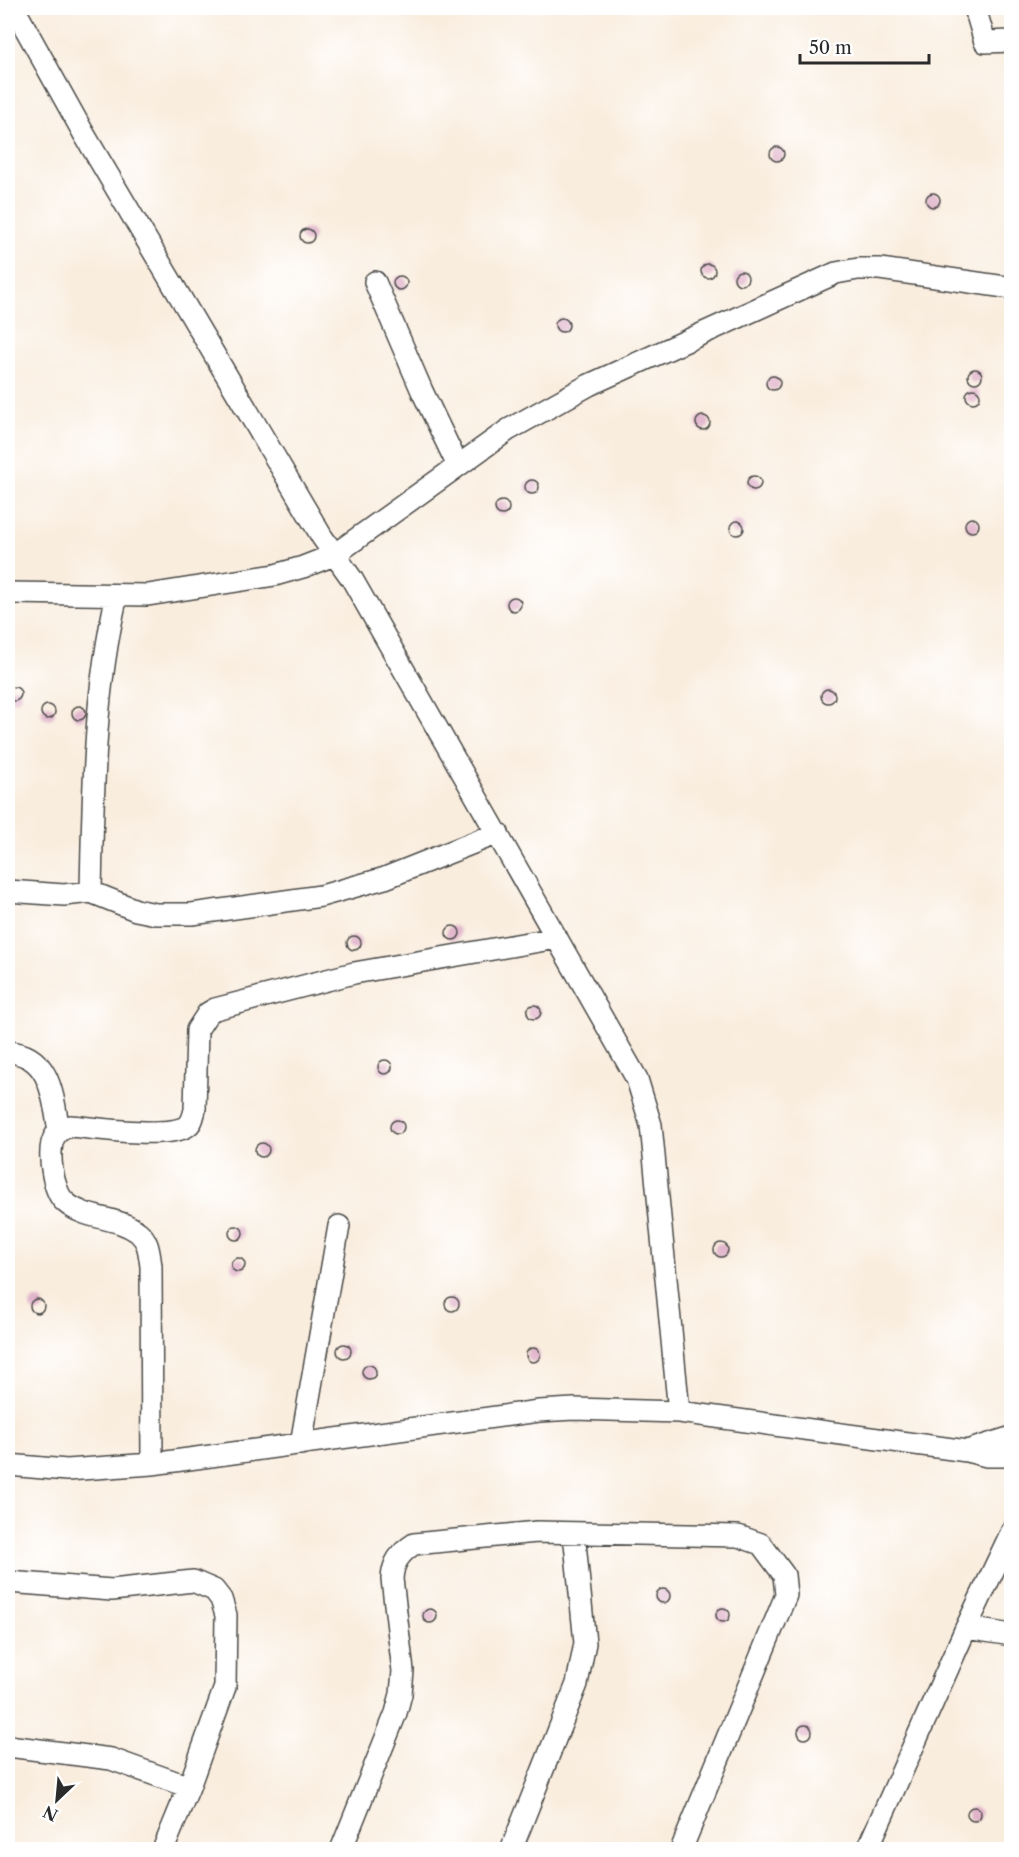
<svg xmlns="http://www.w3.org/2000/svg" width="1019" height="1857" font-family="'Libre Caslon Text',serif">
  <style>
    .building { fill: #e1b4cb }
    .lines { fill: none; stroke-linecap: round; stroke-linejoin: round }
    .minor-casing { stroke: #4a4846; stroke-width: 24 }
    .minor { stroke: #fff; stroke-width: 21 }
  </style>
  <rect width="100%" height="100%" fill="#fff"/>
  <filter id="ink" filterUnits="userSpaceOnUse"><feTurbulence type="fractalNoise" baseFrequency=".0167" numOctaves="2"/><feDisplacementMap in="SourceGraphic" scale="12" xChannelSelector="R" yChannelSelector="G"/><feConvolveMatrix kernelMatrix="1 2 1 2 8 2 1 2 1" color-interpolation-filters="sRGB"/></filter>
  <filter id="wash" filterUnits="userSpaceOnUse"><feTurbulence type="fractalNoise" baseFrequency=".008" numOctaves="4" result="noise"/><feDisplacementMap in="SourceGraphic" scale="24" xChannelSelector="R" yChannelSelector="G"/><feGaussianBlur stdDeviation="1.35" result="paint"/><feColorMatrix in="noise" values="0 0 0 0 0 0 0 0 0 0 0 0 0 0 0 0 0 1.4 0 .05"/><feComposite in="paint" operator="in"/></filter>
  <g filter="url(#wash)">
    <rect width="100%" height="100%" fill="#f9edde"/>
    <g id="blocks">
      <path class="building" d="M770 154a7 7 0 1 1 14 0a7 7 0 1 1-14 0Z
        M926 200a7 7 0 1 1 14 0a7 7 0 1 1-14 0Z
        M300 236a7 7 0 1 1 14 0a7 7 0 1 1-14 0Z
        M701 271a7 7 0 1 1 14 0a7 7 0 1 1-14 0Z
        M734 278a7 7 0 1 1 14 0a7 7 0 1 1-14 0Z
        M393 283a7 7 0 1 1 14 0a7 7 0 1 1-14 0Z
        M555 325a7 7 0 1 1 14 0a7 7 0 1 1-14 0Z
        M968 376a7 7 0 1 1 14 0a7 7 0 1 1-14 0Z
        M766 383a7 7 0 1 1 14 0a7 7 0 1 1-14 0Z
        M966 396a7 7 0 1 1 14 0a7 7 0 1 1-14 0Z
        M696 423a7 7 0 1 1 14 0a7 7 0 1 1-14 0Z
        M747 483a7 7 0 1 1 14 0a7 7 0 1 1-14 0Z
        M525 487a7 7 0 1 1 14 0a7 7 0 1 1-14 0Z
        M495 508a7 7 0 1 1 14 0a7 7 0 1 1-14 0Z
        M965 525a7 7 0 1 1 14 0a7 7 0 1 1-14 0Z
        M730 528a7 7 0 1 1 14 0a7 7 0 1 1-14 0Z
        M507 604a7 7 0 1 1 14 0a7 7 0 1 1-14 0Z
        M7 694a7 7 0 1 1 14 0a7 7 0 1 1-14 0Z
        M821 696a7 7 0 1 1 14 0a7 7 0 1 1-14 0Z
        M41 712a7 7 0 1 1 14 0a7 7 0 1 1-14 0Z
        M72 713a7 7 0 1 1 14 0a7 7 0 1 1-14 0Z
        M446 933a7 7 0 1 1 14 0a7 7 0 1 1-14 0Z
        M347 943a7 7 0 1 1 14 0a7 7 0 1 1-14 0Z
        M527 1012a7 7 0 1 1 14 0a7 7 0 1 1-14 0Z
        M378 1067a7 7 0 1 1 14 0a7 7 0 1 1-14 0Z
        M390 1127a7 7 0 1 1 14 0a7 7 0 1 1-14 0Z
        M255 1150a7 7 0 1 1 14 0a7 7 0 1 1-14 0Z
        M229 1233a7 7 0 1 1 14 0a7 7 0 1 1-14 0Z
        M714 1250a7 7 0 1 1 14 0a7 7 0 1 1-14 0Z
        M231 1265a7 7 0 1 1 14 0a7 7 0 1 1-14 0Z
        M445 1304a7 7 0 1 1 14 0a7 7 0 1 1-14 0Z
        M30 1306a7 7 0 1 1 14 0a7 7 0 1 1-14 0Z
        M337 1351a7 7 0 1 1 14 0a7 7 0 1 1-14 0Z
        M526 1355a7 7 0 1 1 14 0a7 7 0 1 1-14 0Z
        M362 1372a7 7 0 1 1 14 0a7 7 0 1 1-14 0Z
        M656 1596a7 7 0 1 1 14 0a7 7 0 1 1-14 0Z
        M716 1615a7 7 0 1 1 14 0a7 7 0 1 1-14 0Z
        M423 1616a7 7 0 1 1 14 0a7 7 0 1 1-14 0Z
        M798 1732a7 7 0 1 1 14 0a7 7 0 1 1-14 0Z
        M967 1814a7 7 0 1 1 14 0a7 7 0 1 1-14 0Z"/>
    </g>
  </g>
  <g filter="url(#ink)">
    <use href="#blocks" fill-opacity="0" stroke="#4a4846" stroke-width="1.5"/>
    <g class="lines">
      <g class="minor-casing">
        <path id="minor" d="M14,8L84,134L322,537L352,579L637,1079L651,1125L679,1412
          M975,8L985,42L1012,41
          M375,282L422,391L458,466
          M8,593L148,595L275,575L303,567L334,555L508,430L589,385L836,273L858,269H880L1012,288
          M8,891L64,895L91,892L136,910L156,914H192L321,896L385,878L498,833
          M91,892C93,792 94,692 117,595
          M8,1052C51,1054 53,1098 59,1131
          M301,1444L339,1226
          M970,1450L1012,1437
          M152,1464L151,1266C149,1253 149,1241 138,1232C117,1216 85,1220 65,1202C53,1192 46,1149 55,1136C58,1130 64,1128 70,1126C95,1128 168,1139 187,1126C193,1122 193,1116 195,1110L197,1030L208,1013L215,1009L354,973L557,938
          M8,1465L67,1470L152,1464L539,1411L574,1409L679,1412L967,1451L987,1456H1012
          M8,1582L112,1590L193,1581L214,1590L221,1599L226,1615L225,1687L189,1787L163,1850
          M966,1628L1012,1635
          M8,1746L111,1759L189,1787
          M341,1850L396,1713L401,1694L403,1671L392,1579C393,1562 400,1553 414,1544L537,1532L738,1536L761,1544L784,1575L786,1595L681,1850
          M511,1850L577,1684L585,1643L574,1533
          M867,1850L966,1628L1012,1531"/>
      </g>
      <use href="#minor" class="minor"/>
    </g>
  </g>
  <rect width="1019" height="1857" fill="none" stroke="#fff" stroke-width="30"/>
  <g transform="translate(57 1800) rotate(206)" stroke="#ffffff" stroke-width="4.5" paint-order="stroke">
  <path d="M0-4.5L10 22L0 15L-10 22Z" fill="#2b2b2b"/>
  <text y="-9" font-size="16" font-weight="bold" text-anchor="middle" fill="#2b2b2b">N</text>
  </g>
  <path d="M800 54v9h129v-9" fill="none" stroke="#2b2b2b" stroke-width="3"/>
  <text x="809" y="54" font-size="18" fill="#2b2b2b" stroke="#ffffff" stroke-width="4.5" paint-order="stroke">50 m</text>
</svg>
